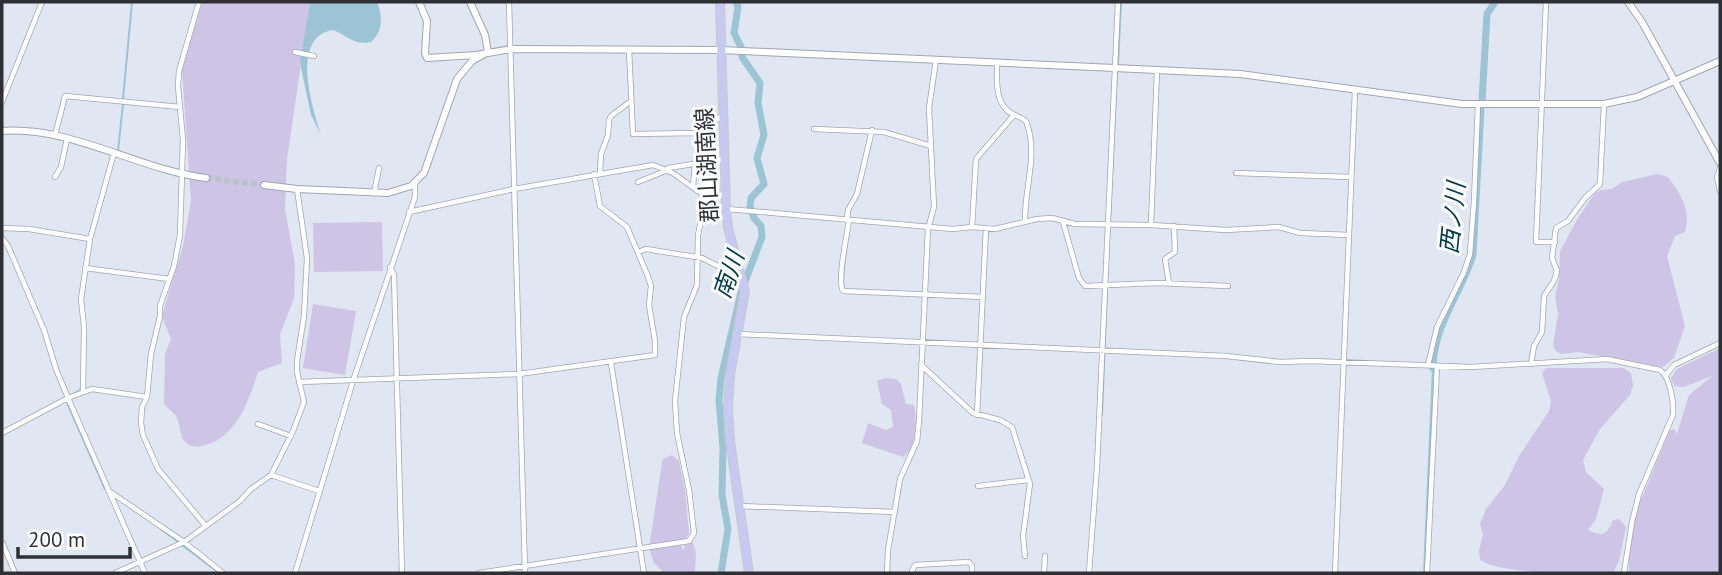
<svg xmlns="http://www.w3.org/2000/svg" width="1722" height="575" font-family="'PT Sans','Noto Sans JP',sans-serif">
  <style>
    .green { fill: #cec4e5 }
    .water { fill: #9cc4d4 }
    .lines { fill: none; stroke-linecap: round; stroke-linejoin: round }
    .stream { stroke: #9cc4d4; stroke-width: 2 }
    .river { stroke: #9cc4d4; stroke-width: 7 }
    .secondary-tunnel { stroke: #bcc2cd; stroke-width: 6; stroke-dasharray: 6 3; stroke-linecap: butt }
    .street-casing { stroke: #9fa6b2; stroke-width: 6 }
    .secondary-casing { stroke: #9fa6b2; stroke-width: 8 }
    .primary-casing { stroke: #c9c9ca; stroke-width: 10 }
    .street { stroke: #fff; stroke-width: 4.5 }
    .secondary { stroke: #fff; stroke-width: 6 }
    .primary { stroke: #c6c9f1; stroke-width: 8 }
    .labels { text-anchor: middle; stroke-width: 6; stroke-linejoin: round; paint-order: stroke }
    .street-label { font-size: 23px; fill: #2e3035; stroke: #fff }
    .water-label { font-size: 24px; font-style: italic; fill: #003b4c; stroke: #fff }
  </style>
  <rect width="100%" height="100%" fill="#e0e7f3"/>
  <path class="green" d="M203,2H310L287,159L285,209L295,264L294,299L280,334L282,363L258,372C249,400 237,437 205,445C200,447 194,447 189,445C178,439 181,425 176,416C173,411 167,408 164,404L165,354L171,339L163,319V312L183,246L191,201L182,70L196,17Z
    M1657,174L1668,177C1681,195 1691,209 1685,232L1675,236L1667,256L1685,326L1674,358L1663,367L1578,352L1561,354L1556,351L1553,346L1558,314L1555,297L1559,279L1560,251L1578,218L1595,193L1601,190L1612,189L1622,182Z
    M382,222L383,271L314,272L313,223Z
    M313,304L356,311L345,375L303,368Z
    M1720,348V573H1629V545L1636,512L1670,430L1674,429L1677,434L1689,395L1712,376L1684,387L1674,386L1671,378L1677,369Z
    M1546,368H1624L1631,373L1633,386L1630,395L1600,429L1583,460L1586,472L1604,489L1596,519L1588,530C1603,537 1608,534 1613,520L1619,519L1626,527L1619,561L1613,573C1581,573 1502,575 1480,560L1479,550L1483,535L1480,524L1486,509L1505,485L1519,456L1549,411L1551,401L1542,373Z
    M886,378L896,379L901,384L906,404L914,405C917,420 917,448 903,457L862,443L868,423L886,430L893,427L891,410L882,404L877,381Z
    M672,455L679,461L685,489L689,534L682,543V548L684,550L685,543L692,541L696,552L695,573H664L654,563L649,548L662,463L663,459Z"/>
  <path class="water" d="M310,2H377C383,17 383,31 371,42C354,46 347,35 333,30C289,37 313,108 321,135L311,115L300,63Z"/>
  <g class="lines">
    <path class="stream" d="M1118,65L1121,2
      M123,99L132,2
      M118,151L123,104
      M1108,261L1117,71
      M73,394L80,390L81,387
      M69,402L68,405L105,489
      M1102,415L1107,288
      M161,529L219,573
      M1424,573L1433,368"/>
    <path class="river" d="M1482,101L1487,14L1495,2
      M1433,368C1433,326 1461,294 1473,255L1481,109
      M721,573L728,529L722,495L723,448L719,401L721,378L741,292L762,237L761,226L754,218L750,207L751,198L764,184L757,158L764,135L758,103L760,83L742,57L741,47L734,33L738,7L736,2"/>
    <path class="secondary-tunnel" d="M206,178L264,185"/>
    <g class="street-casing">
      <path id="street" d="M199,2L179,71L178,86L183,140L180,235L174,266L160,306V316L151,354L147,397L142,407L141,423L143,435L158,469L205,525
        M509,2L525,573
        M1546,2L1536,242H1555
        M629,50L633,134L698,133L723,115
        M295,52L314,56
        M997,63C997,77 995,98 1006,109C1011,115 1020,116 1026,121C1039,154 1024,188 1025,222
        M2,102L42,2
        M814,129L884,132L931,146
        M55,135L65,96L180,107
        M1720,168L1717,177L1720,191
        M600,173L601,154L608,135L609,120L611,116L631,101
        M1236,173L1351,177
        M55,177L61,167L67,139
        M638,182L663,172L668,168L724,159
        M693,187L695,164L701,131
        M374,193L379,168
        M727,209L953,229L972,227L995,229L1037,219L1052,218L1075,224L1151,225L1225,230L1279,227L1300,233L1349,235
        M409,212L514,189L653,165L673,173L702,194L725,195
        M847,220L848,210L857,194L872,130
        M849,220C847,236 837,279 843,291L983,297
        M1063,222L1079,278L1085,286L1157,283L1228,286
        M1151,225L1157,71
        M972,227L976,159L1014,115
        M2,228L29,229L90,239
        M2,238L8,246L44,330L56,369L68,398L145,573
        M638,252L646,249L702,258L718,266L738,264
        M390,267L394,275L402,573
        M85,268L169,279
        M1169,283L1165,259L1175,252L1174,226
        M738,334L1226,356L1280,362L1311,361L1471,367L1607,359L1660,370C1670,377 1674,402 1673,415L1639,494L1632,522L1624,573
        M611,363L644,573
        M1531,364L1534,346L1542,332L1544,296L1554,281L1557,271L1552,258L1556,228L1568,221L1585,198L1600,184L1604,104
        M921,365L973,413L1000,420L1012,427L1030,484L1023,536L1025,556
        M1428,365L1437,327L1464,272L1470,254L1474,201L1478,105
        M1666,375L1674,365L1720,343
        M299,382L519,374L655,355V341L649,305L651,286L647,274L627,227L600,206L594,174
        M83,391L84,327L81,299L90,239L114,153
        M977,415L986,228
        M258,424L291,436
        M2,433L68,398L92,389L147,397
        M271,475L319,491
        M978,486L1029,480
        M109,491L184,542L223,573
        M740,506L895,512
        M2,542L15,573
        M115,573L184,542L240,501L251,489L271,475L293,431L304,402L297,372V361L304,316L307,258L297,189
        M295,573L353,381L415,197V183
        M479,573L689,541L694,533L689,490L677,433L675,401L684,317L697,285L698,235L706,195
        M887,573L888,550L900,479L917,441L919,421L928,229L934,207L929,108L936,60
        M911,573L915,565L969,562L972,566V573
        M1044,573L1045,556
        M1089,573L1097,467L1118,2
        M1335,573L1355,90
        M1427,573L1437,366"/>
    </g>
    <g class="secondary-casing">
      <path id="secondary" d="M419,2L427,21L425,53L427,58L476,55L511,49L721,50L1115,68L1240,74L1462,104H1604L1637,97L1720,61
        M1628,2L1642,22L1720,163
        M2,131C72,126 136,169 206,178
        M264,185L297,189L388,193L411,186L424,173L457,79L472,61L488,52L485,35L470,2"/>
    </g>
    <g class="primary-casing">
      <path id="primary" d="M720,2L726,209L728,228L745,291L730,375L728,408L730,441L749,573"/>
    </g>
    <use href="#street" class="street"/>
    <use href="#secondary" class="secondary"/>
    <use href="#primary" class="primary"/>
  </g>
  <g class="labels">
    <g class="street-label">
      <text transform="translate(707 165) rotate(-93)" y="8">郡山湖南線</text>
    </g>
    <g class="water-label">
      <text transform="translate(1453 218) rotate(-84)" y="8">西ノ川</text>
      <text transform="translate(729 275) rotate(-71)" y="8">南川</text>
    </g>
  </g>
  <rect width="1722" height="575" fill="none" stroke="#2e3035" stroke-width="7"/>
  <path d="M18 547v10h112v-10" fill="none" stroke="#2e3035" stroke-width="3.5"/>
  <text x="28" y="547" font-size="21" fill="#2e3035" stroke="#ffffff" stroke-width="5" paint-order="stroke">200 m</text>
</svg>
